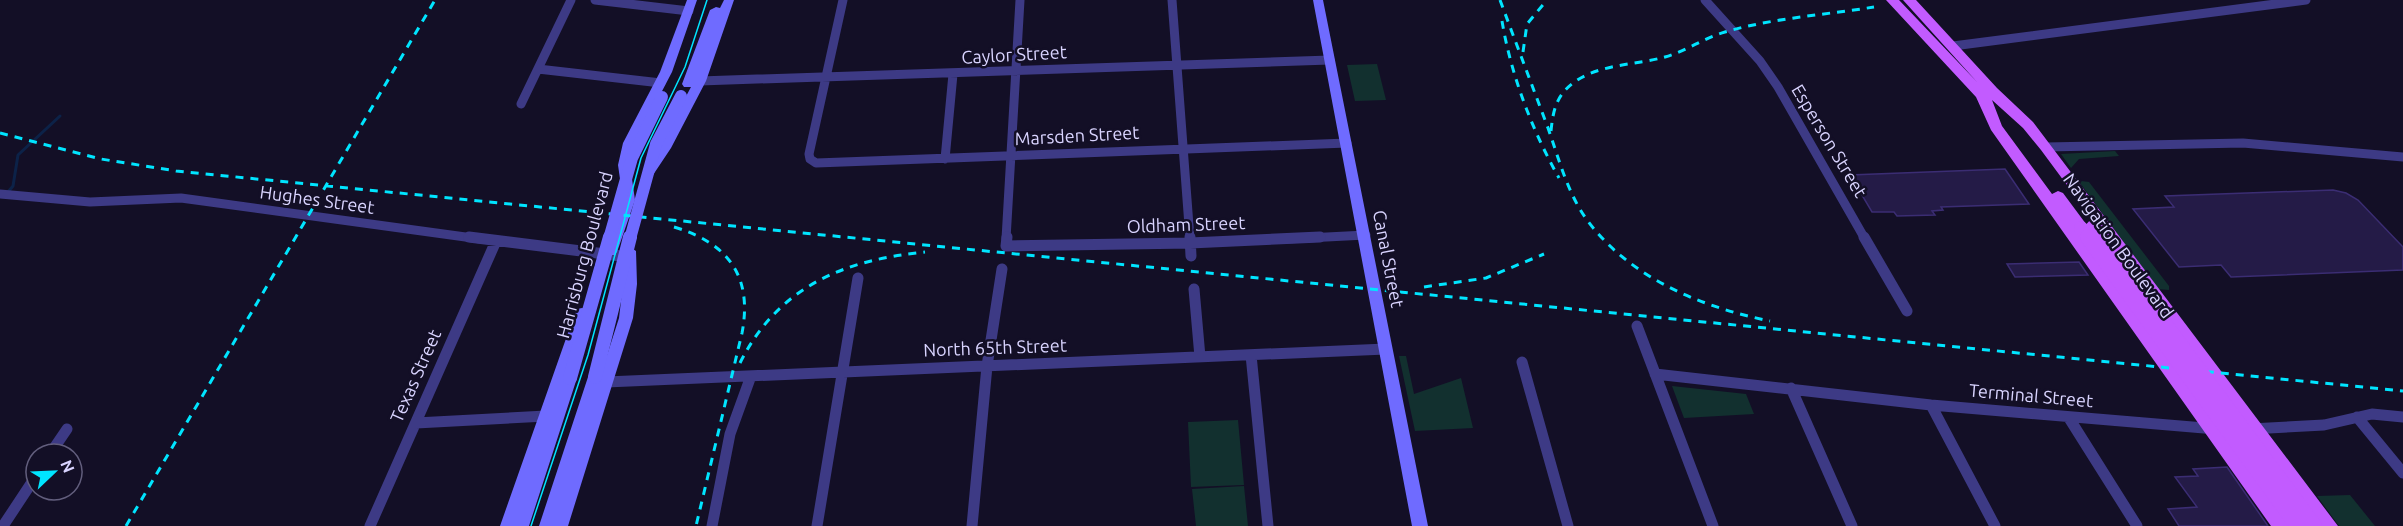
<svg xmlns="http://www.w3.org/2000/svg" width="2403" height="526" font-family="Ubuntu,sans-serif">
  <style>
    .green { fill: #12302f }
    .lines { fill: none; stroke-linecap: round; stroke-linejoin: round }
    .stream { stroke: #0c2248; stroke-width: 3 }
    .building { fill: #241b47; stroke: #3b2d73; stroke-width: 1.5 }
    .street-far1 { stroke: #3d3a85; stroke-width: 9 }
    .street { stroke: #3d3a85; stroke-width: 11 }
    .secondary { fill: #6f6bff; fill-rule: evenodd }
    .primary { fill: #c25bff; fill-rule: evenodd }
    .tram { stroke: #00e5ff; stroke-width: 1.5 }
    .rail { stroke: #00e5ff; stroke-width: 3; stroke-dasharray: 8 7; stroke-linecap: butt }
    .secondary-bridge-far1 { stroke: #6f6bff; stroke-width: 12 }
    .secondary-bridge { stroke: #6f6bff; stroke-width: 14 }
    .primary-bridge-far1 { stroke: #c25bff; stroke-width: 14 }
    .primary-bridge { stroke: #c25bff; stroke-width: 16 }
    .labels { text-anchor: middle; stroke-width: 5; stroke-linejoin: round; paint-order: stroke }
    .street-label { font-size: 18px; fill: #d9d4ff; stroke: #130f26 }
  </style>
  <rect width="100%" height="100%" fill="#130f26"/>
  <path class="green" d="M1377,64L1386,100L1355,101L1347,65Z
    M2115,151L2119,156L2079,159L2071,168L2061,154Z
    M2081,181L2089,182L2169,286V290L2158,289L2080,183Z
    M1399,356H1406L1414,394L1461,378L1473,428L1415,431Z
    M1672,386L1746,394L1754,414L1684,418Z
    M1238,420L1244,485L1191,487L1188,422Z
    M1244,486L1248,526H1196L1192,489Z
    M2350,495L2375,526H2339L2317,496Z"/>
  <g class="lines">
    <path class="stream" d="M8,192L13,186L18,155L60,116"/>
  </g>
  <path class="building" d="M2005,169L2029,204L1941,207L1943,210L1932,211L1935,215L1897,216L1894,212H1872L1850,175Z
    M2333,190L2346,193L2358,200L2403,247V270L2231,277L2221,265L2179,267L2133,209L2174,207L2165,196Z
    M2079,262L2088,275L2015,277L2007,264Z
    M2227,467L2268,526H2179L2168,509L2197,507L2175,477L2198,476L2193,469Z"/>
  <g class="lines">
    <path class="street-far1" d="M595,0L689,11
      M843,0L809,154L810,159L816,163L1347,143
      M1172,0L1190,239
      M1705,0L1760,61L1778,87L1865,239
      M1953,46L2306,0
      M538,69L661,83
      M700,81L1330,60
      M521,104L571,0
      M2046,147L2243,143L2403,157
      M945,159L953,74
      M0,194L90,202L181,198L480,239
      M1006,239L1020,0
      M1287,239L1366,235"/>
    <path class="street" d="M469,237L629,257
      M1007,237L1006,246L1190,243L1320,237
      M1190,237L1191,256
      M1864,237L1907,311
      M1194,289L1200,357
      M1637,326L1713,526
      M1251,355L1268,526
      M1522,362L1568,526
      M1655,374L1931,405L2216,429
      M606,382L1386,349
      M1791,388L1852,526
      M1931,405L1995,526
      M2357,417L2403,473
      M2069,418L2137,526
      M416,423L546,416
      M2250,429L2324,425L2372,414L2403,417
      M50,454L67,429
      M3,526L36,476
      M370,526L496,241
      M712,526L730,434L751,376
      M817,526L858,278
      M972,526L987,366L1002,269"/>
    <path class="secondary" d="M687,0H697L672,72L635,143L630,165L635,200L617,252L615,255H605L603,252L623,200L618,165L623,143L660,72Z
      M724,0H734L706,81L671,148L653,175H645L643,172L659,147L691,87H684L682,84L710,10L716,7L720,8Z
      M1313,0H1323L1428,526H1412Z
      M629,246L636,251L637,284L633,318L568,526H539L588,377L590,373L595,371L601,374L619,318L623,284L622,251Z
      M582,308L587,309L589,313L569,373L575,374L577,378L529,526H500L575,313L577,309Z"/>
    <path class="primary" d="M1886,0H1899L1977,82L1903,0H1916L1997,88L2033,122L2338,526H2319L2041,150L2023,128L1992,100L2002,126L2052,194L2058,191L2063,193L2086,224L2088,228L2086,232L2079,233L2290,526H2271L1991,130L1976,97Z"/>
    <path class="tram" d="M531,526L588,355L641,158L685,67L707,0"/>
    <path class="rail" d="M1500,0C1516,43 1532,85 1548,128C1559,159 1567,192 1587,220C1630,278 1701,307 1770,321
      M1502,21C1511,75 1532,130 1559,178
      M1523,52L1527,24L1547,0
      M1551,131C1553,111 1556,96 1573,83C1598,64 1636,65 1665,57C1686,51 1704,38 1725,32C1773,18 1824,15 1874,7
      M0,133L101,159L176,171L2403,391
      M674,227C728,243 753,276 742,333L696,526
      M1424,287L1486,278L1544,254
      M740,363C778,287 843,260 925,252
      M126,526L435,0"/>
    <path class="secondary-bridge-far1" d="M609,239L632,158L662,97
      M630,239L656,144L681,96"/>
    <path class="secondary-bridge" d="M595,377L630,237
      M570,378L610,237"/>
    <path class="primary-bridge-far1" d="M2093,227L2102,239
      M2081,228L2089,239"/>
    <path class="primary-bridge" d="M2088,237L2298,526
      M2100,237L2314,526"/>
  </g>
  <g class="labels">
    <g class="street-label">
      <text transform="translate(1014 55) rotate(-3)" y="6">Caylor Street</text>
      <text transform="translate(1077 136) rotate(-3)" y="6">Marsden Street</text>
      <text transform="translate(1829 141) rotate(59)" y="6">Esperson Street</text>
      <text transform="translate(317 200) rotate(8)" y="6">Hughes Street</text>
      <text transform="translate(1186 225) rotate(-2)" y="6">Oldham Street</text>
      <text transform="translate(2118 246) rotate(54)" y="6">Navigation Boulevard</text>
      <text transform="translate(585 255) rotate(-75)" y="6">Harrisburg Boulevard</text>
      <text transform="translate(1388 259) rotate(79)" y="6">Canal Street</text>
      <text transform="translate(995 348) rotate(-2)" y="6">North 65th Street</text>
      <text transform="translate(416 376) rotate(-66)" y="6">Texas Street</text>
      <text transform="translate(2031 396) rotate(5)" y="6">Terminal Street</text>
    </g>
  </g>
  <g transform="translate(54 472) rotate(67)"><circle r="28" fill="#130f26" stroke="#625e7d" stroke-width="1.5"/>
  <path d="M0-4.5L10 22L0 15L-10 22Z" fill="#00e5ff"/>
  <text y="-9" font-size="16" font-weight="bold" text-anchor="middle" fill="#d9d4ff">N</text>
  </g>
</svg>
